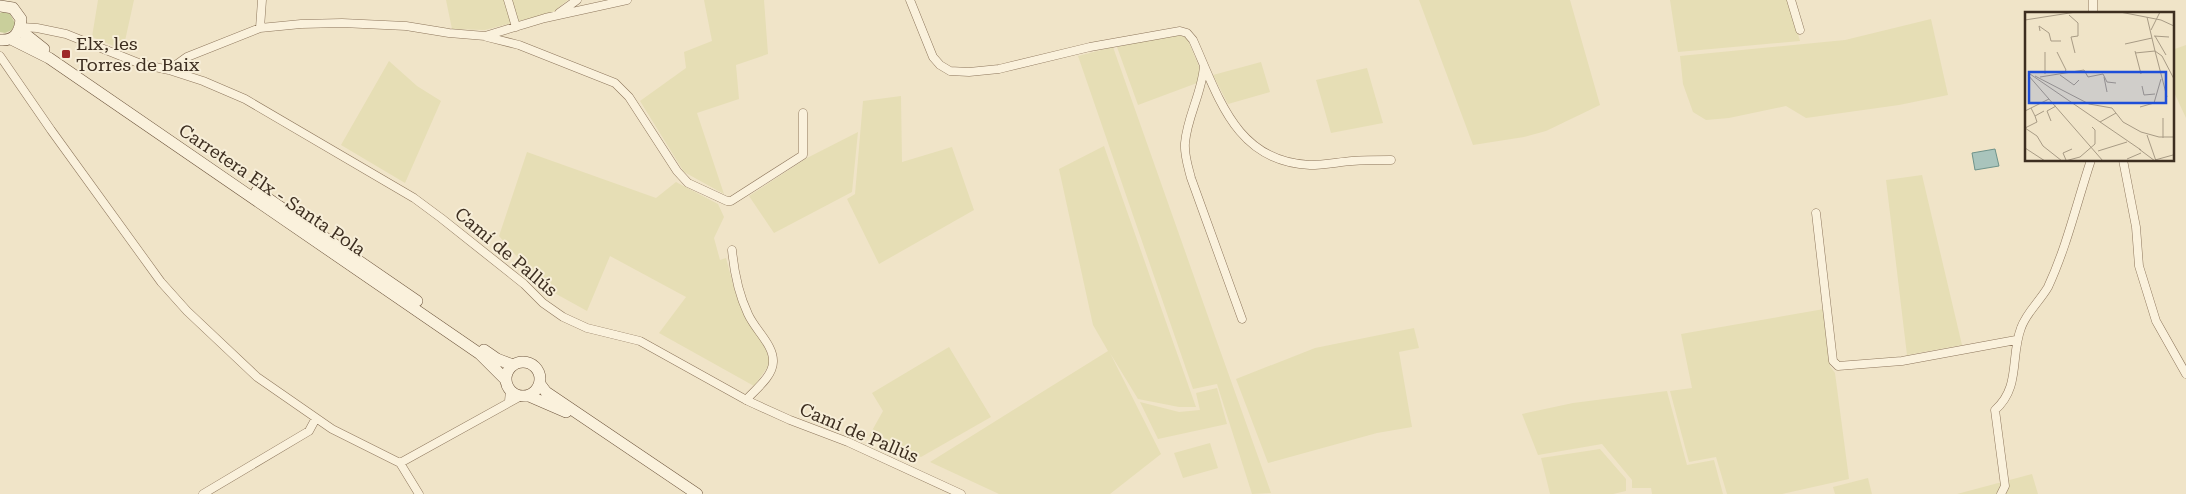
<svg xmlns="http://www.w3.org/2000/svg" width="2186" height="494" font-family="'Roboto Serif',serif">
  <style>
    .farmland { fill: #e6deb5 }
    .green { fill: #c9cf9b }
    .water { fill: #a9c4bc; stroke: #6f938a }
    .lines { fill: none; stroke-linecap: round; stroke-linejoin: round }
    .minor-casing { stroke: #8d765c; stroke-width: 9 }
    .secondary-casing { stroke: #6f573f; stroke-width: 12 }
    .minor { stroke: #faf1dc; stroke-width: 8 }
    .secondary { stroke: #faf1dc; stroke-width: 11 }
    .poi-dot { fill: #9e2a2b; stroke: #f7eed8; stroke-width: 2 }
    .labels { text-anchor: middle; stroke-width: 4; stroke-linejoin: round; paint-order: stroke }
    .poi-label { font-size: 18px; fill: #3d2e20; stroke: #f7eed8; text-anchor: start }
    .street-label { font-size: 18px; fill: #3d2e20; stroke: #f7eed8 }
    .inset-road { fill: none; stroke: #a89b85; stroke-width: 1 }
    .view { fill: #1d4ed8; fill-opacity: 0.15; stroke: #1d4ed8; stroke-width: 2.5 }
    .inset-edge { fill: none; stroke: #3d2e20; stroke-width: 2.5 }
  </style>
  <rect width="100%" height="100%" fill="#f0e4c8"/>
  <path class="farmland" d="M98,0H134L123,50L92,37Z
    M446,0H568L553,12L485,30L452,29Z
    M704,0H764L768,54L736,65L739,99L697,113L724,194L684,172L640,101L686,68L684,52L712,41Z
    M1419,0H1570L1600,105L1546,131L1524,137L1473,145Z
    M1670,0H1788L1800,41L1678,52Z
    M1931,19L1948,95L1899,105L1806,118L1786,106L1729,118L1706,120L1693,112L1683,84L1680,56L1845,40Z
    M1178,34L1187,38L1200,69L1197,83L1138,105L1117,47Z
    M2186,45V118L2172,88V50Z
    M1113,47L1216,339L1271,493L1252,494L1217,384L1193,389L1078,56Z
    M389,61L417,86L441,101L405,183L341,145Z
    M1261,62L1270,92L1228,104L1213,75Z
    M1367,68L1383,123L1331,133L1316,80Z
    M901,96L902,162L952,147L974,210L879,264L847,199L855,194L863,101Z
    M858,132L852,192L774,233L749,196L807,158Z
    M1104,146L1196,407H1179L1138,399L1110,353L1161,454L1110,494H999L930,462L1108,351L1093,325L1059,169Z
    M527,152L656,198L676,182L718,204L724,217L714,238L720,260L726,258L736,295L749,323L767,349L771,362L754,386L659,333L686,297L610,256L587,311L549,290L527,268L499,236Z
    M1922,175L1962,345L1907,355L1886,180Z
    M1824,309L1830,366L1835,373L1849,479L1782,494H1727L1716,457L1689,462L1670,391L1692,388L1681,334Z
    M1414,328L1419,348L1399,352L1412,427L1377,433L1268,463L1236,379L1315,348Z
    M949,347L991,417L921,457L869,436L883,411L872,393Z
    M1217,388L1227,424L1158,439L1140,402L1179,412L1200,410L1196,393Z
    M1667,391L1687,465L1714,460L1723,494H1652L1651,488H1632V480L1602,444L1538,455L1522,414L1573,403Z
    M1210,443L1218,468L1183,478L1174,453Z
    M1600,449L1626,479V491L1613,494H1550L1541,458Z
    M2032,474L2038,494H1957Z
    M1868,478L1872,494H1835L1833,487Z"/>
  <path class="green" d="M3,12L10,14L15,23L12,30L5,33L0,32V13Z"/>
  <path class="water" d="M1995,149L1999,166L1975,170L1972,153Z"/>
  <g class="lines">
    <g class="minor-casing">
      <path id="minor" d="M508,0L516,27
        M910,0L933,57L940,65L950,71L969,72L999,69L1090,47L1180,31L1187,33L1193,40C1219,98 1236,162 1310,165C1324,165 1339,162 1352,161C1365,160 1378,160 1391,160
        M1791,0L1800,30
        M559,13L577,0
        M2093,14V0
        M21,27L37,28L66,34L141,64L169,70L203,81L245,99L414,198L441,218L524,284L543,303L563,317L587,328L640,341L748,401L790,420L848,442L961,494
        M260,28L262,0
        M487,37L519,45L615,83L629,97L677,171L688,183L727,201H731L803,155V113
        M0,56L51,130L161,282L187,311L257,377L332,429L400,463L419,494
        M1204,66C1202,93 1187,117 1185,143C1184,155 1188,166 1191,178L1242,319
        M169,70L187,57L260,28L301,24L342,23L406,26L449,33L485,36L545,18L627,0
        M2123,160L2136,227L2139,266L2156,321L2186,374
        M1816,213L1833,361L1838,366L1902,361L2016,340
        M732,250C734,271 739,295 748,314C755,330 774,345 773,362C773,376 755,390 746,400
        M509,401L510,391
        M400,463L521,396
        M203,494L309,431L316,418
        M2001,494L2005,486L1995,410C2021,387 2010,357 2021,328C2026,313 2040,301 2048,287C2067,246 2077,202 2091,160"/>
    </g>
    <g class="secondary-casing">
      <path id="secondary" d="M0,6L13,8L21,19C20,33 14,41 0,40
        M20,30L44,49
        M11,39L49,58L480,354L506,380
        M257,191L417,301
        M484,350L497,359L513,365
        M506 379a17 17 0 1 1 34 0a17 17 0 1 1-34 0Z
        M540,384L546,392L697,494
        M529,396L566,412"/>
    </g>
    <use href="#minor" class="minor"/>
    <use href="#secondary" class="secondary"/>
  </g>
  <rect class="poi-dot" x="61" y="49" width="10" height="10" rx="2.5"/>
  <g class="labels">
    <g class="poi-label">
      <text x="76" y="50">Elx, les<tspan x="76" dy="21">Torres de Baix</tspan></text>
    </g>
    <g class="street-label">
      <text transform="translate(272 190) rotate(34)" y="6">Carretera Elx - Santa Pola</text>
      <text transform="translate(506 252) rotate(40)" y="6">Camí de Pallús</text>
      <text transform="translate(859 433) rotate(23)" y="6">Camí de Pallús</text>
    </g>
  </g>
  <g transform="translate(2025 12)">
    <rect width="149" height="149" fill="#f0e4c8"/>
    <path class="inset-road" d="M95,0L136,8L149,14M44,3L53,11V24L46,25L50,41M122,5L130,39L137,44L149,67M0,8L51,0M126,18L135,0M15,19L14,14L24,21L26,29H36M129,24L144,25M130,24L141,43M100,32L127,26M110,39L116,62M32,40L41,58L39,61M110,41L130,39L142,85M5,62L116,138M20,62V40M3,63L78,149M35,63L49,73L54,68M10,64L64,92L87,96L98,110L116,120L134,125H149M15,65L59,58L63,65L78,62L82,70L91,71M79,65L82,80M117,74L119,83L130,82M115,95L129,91L136,67M6,96L10,104L19,99M0,99L24,87M26,109L22,99L31,94M75,110L91,101M0,116L12,124L18,134L37,149M0,116L12,110L10,104M122,123L131,149M138,126V106M0,136L20,149M114,137L130,149M73,139L102,130M102,147L116,141M41,148L38,141L47,137M130,148L148,143M40,149L55,145L70,132V118L67,115"/>
    <path class="view" d="M4,60H141V91H4Z"/>
    <rect width="149" height="149" class="inset-edge"/>
  </g>
</svg>
